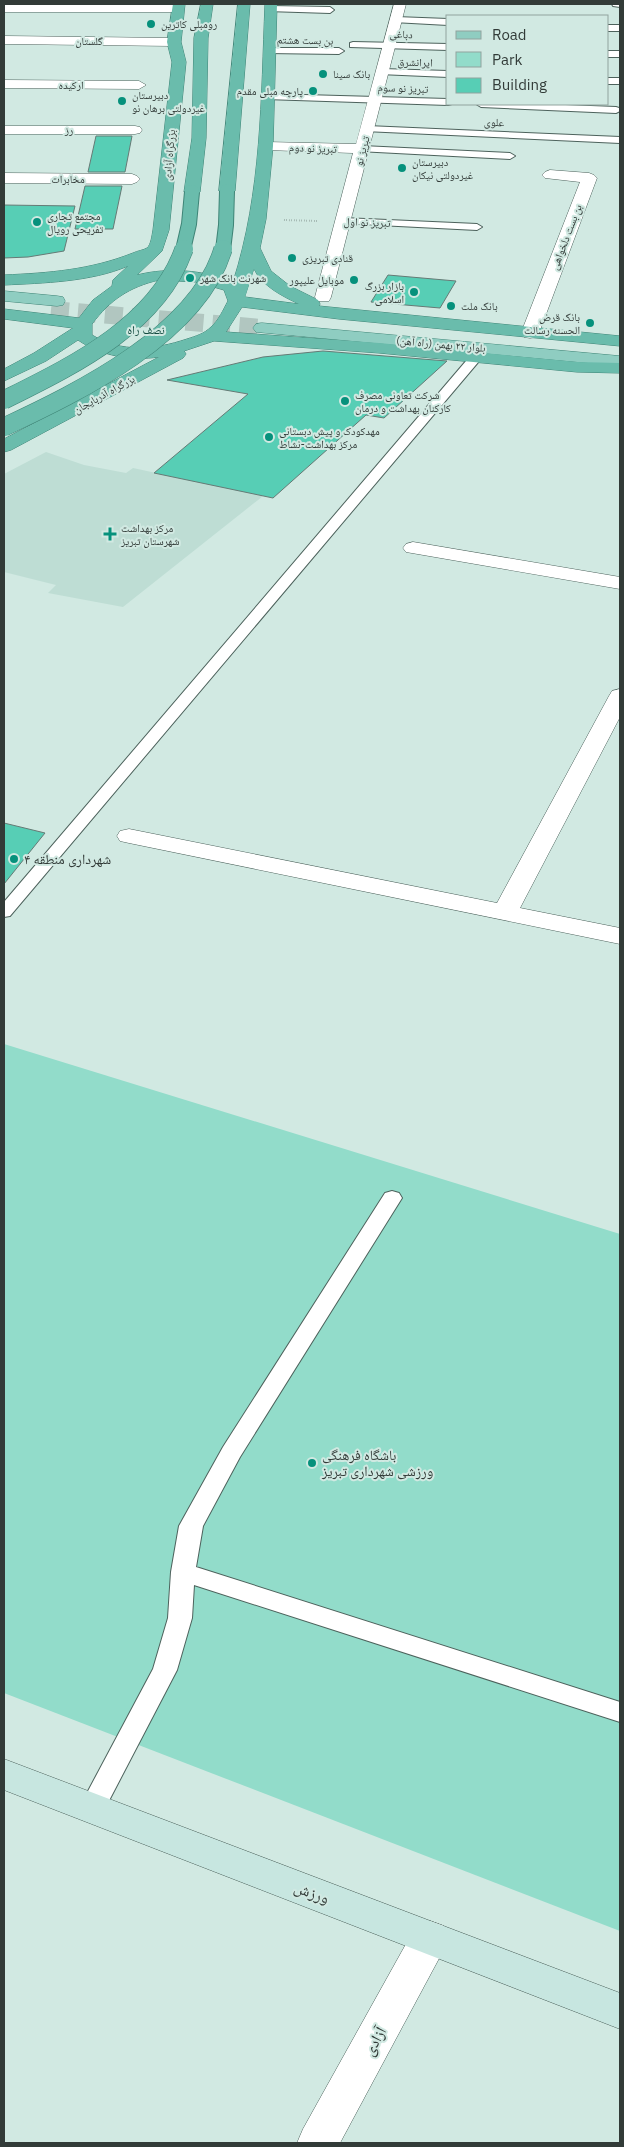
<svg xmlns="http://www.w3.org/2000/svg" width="624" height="2147" font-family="'IBM Plex Sans','Noto Naskh Arabic',sans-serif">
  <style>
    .built { fill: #beddd4 }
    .green { fill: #92dcca }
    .building { fill: #57ceb5; stroke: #657a75 }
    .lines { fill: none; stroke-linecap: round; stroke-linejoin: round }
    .primary-tunnel { stroke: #b1c6c0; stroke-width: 18; stroke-dasharray: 18 9; stroke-linecap: butt }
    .service-casing { stroke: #4d625c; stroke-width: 2 }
    .minor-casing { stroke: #4d625c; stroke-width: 1 }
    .secondary-casing { stroke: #4d625c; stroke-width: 1 }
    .primary-casing { stroke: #3e8476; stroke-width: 1 }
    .trunk-casing { stroke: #3e8476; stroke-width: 1 }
    .path { stroke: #7d8d88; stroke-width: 2; stroke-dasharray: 0.5 2; stroke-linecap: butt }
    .service { fill: #fff; fill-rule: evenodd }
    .minor { fill: #fff; fill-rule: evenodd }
    .secondary { fill: #c7e6e0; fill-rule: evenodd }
    .primary { fill: #8fcdc1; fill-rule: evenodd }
    .trunk { fill: #6abcac; fill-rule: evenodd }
    .trunk-bridge-far1-casing { stroke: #3e8476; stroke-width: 16; stroke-linecap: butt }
    .trunk-bridge-casing { stroke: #3e8476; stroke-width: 19; stroke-linecap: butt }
    .trunk-bridge-far1 { stroke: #6abcac; stroke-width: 14 }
    .trunk-bridge { stroke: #6abcac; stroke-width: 18 }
    .poi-dot { fill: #06917c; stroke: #d1e9e2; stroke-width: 2 }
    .labels { text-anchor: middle; stroke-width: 4; stroke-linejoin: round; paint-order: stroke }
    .far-poi-label { font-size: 11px; fill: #323b38; stroke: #d1e9e2; text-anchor: start }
    .far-street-label { font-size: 11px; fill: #323b38; stroke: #d1e9e2 }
    .far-neighbourhood-label { font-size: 12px; fill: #134b40; stroke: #d1e9e2 }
    .poi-label { font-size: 14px; fill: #323b38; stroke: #d1e9e2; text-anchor: start }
    .near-street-label { font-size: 16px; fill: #323b38; stroke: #d1e9e2 }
  </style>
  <rect width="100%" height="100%" fill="#d1e9e2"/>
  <path class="built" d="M46,452L84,465L126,473L133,468L263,496L123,607L48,593L56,585L4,572V474Z"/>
  <path class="green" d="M4,1044L620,1234V1931L4,1693Z"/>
  <path class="building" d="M96,136H132L125,172H88Z
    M85,186H122L113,229H75Z
    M4,205L75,206L64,251L28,257L4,258Z
    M388,275L456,281L440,308L371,302Z
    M323,351L447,361L384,418L366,415L273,498L154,473L248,394L167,380L263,357Z
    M4,823L45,833L4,884Z"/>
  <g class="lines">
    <path class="primary-tunnel" d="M51,310L262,328"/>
    <g class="service-casing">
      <path id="service" d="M612,4H620V7L613,6Z
        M270,6L330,7L334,10L330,13L267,11L266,9Z
        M396,17L448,19V25L393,22V18Z
        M608,25H620V31H608Z
        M353,42L448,44V50L350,47V43Z
        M270,48H339L344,51L339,54L267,53L265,51Z
        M608,51H620V57H608Z
        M382,69L448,71V77L379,74L377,72Z
        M608,78H620V84H608Z
        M268,94L448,99V104H452L448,105L265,99L263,97Z
        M476,104H540L616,107L619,108L620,111L616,113L481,107Z
        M367,126L620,137V143L364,131L362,129Z
        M362,146L510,153L515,156L510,159L358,151V147Z
        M343,218L477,224L482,227L477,230L339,223L338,221Z
        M476,353L482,357L480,360L10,916L4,917V902L472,354Z
        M392,1191L399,1193L402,1198L240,1457L203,1526L196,1567L620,1702V1722L194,1585L192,1618L177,1670L101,1816L92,1819L83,1816L79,1808L153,1669L168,1618L171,1572L179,1526L223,1447L385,1193Z"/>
    </g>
    <g class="minor-casing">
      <path id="minor" d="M4,4H178L184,8L178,12H4Z
        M394,4H406L331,297L329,301H317L315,297L353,153L266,150L261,149L259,146L261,143L266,142L356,144Z
        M4,36L174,38L181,42L174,46L4,44Z
        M4,80L139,81L146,85L139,89L4,88Z
        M4,126H135L140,127L142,130L140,133L135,134H4Z
        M550,170L589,173L594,175L597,178L539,333L536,337L530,338L524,337L521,333L580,182L545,178L542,175L545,172Z
        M4,173L132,174L137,176L140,179L137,182L132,184L4,183Z
        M413,542L620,577V589L406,552L403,548L406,544Z
        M620,689V717L520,908L620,928V944L129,843L120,841L117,836L120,831L129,829L497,903L609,696L612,691Z
        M430,1921L444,1926L450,1938L340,2143H297L303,2129L416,1926Z"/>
    </g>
    <g class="secondary-casing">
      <path id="secondary" d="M4,1759L620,1993V2029L4,1790Z"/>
    </g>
    <g class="primary-casing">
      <path id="primary" d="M4,291L57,296L63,297L65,301L63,305L57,306L4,301Z
        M262,323L620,356V366L256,332L253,328L256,324Z"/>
    </g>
    <g class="trunk-casing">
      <path id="trunk" d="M173,4H185L181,42L186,62L169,230L162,251L137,275C169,267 203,270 233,282C262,192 261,98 265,4H277L273,146L266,219L260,248L271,271L290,286L318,300L320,304L319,306L620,336V346L339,319L242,307L226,332L379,343L577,362L620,363V373L577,372L379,353L214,341L184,351L186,354L183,358L11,450L4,452V439L159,357C131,361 101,356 78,340L46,361L4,381V369L34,353L73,328L4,319V309L79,318L93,300L112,286L113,280L128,266C91,282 43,283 4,285V275C49,273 90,270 133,253C137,251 144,250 147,248C151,245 152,235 153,230L172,62L167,42ZM254,269C262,286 282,296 299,304L245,297ZM159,280L196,282L224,290L228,301C223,310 219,320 211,327C204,334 196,336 187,339C154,350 122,353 92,335V324C110,300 129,287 159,280Z
        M201,4H213L208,38L206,138L200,192L197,195H187L184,192L192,138L194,38Z
        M238,4H250L235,191L232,194H222L219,191Z"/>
    </g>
    <path class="path" d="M284,220L318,221"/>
    <use href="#service" class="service"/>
    <use href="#minor" class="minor"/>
    <use href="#secondary" class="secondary"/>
    <use href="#primary" class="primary"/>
    <use href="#trunk" class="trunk"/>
    <g class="trunk-bridge-far1-casing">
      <path id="trunk-bridge-far1" d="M183,250L189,224L192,192
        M223,250L226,225L227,191"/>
    </g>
    <g class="trunk-bridge-casing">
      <path id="trunk-bridge" d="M4,400C72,366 157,326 184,249
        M4,427C79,392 198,334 223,249"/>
    </g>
    <use href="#trunk-bridge-far1" class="trunk-bridge-far1"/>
    <use href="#trunk-bridge" class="trunk-bridge"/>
  </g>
  <g class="poi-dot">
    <circle cx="151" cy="24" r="5"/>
    <circle cx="323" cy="74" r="5"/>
    <circle cx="313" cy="91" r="5"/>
    <circle cx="122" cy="101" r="5"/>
    <circle cx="402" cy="168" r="5"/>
    <circle cx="37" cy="222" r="5"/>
    <circle cx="292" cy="258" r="5"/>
    <circle cx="190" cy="278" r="5"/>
    <circle cx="354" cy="280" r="5"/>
    <circle cx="414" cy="292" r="5"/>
    <circle cx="451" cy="306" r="5"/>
    <circle cx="590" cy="323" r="5"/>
    <circle cx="345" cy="401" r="5"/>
    <circle cx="269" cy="437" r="5"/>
    <path d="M107.5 526.5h5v5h5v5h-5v5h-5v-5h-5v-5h5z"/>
    <circle cx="14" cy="859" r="5"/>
    <circle cx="312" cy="1463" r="5"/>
  </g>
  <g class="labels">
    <g class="far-poi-label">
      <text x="161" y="28">رومبلی کاترین</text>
      <text x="333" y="78">بانک سینا</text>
      <text x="303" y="95" text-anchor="end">پارچه مبلی مقدم</text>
      <text x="132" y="99">دبیرستان<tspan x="132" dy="13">غیردولتی برهان نو</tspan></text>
      <text x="412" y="166">دبیرستان<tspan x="412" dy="13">غیردولتی نیکان</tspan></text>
      <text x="47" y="220">مجتمع تجاری<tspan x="47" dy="13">تفریحی رویال</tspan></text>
      <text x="302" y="262">قنادی تبریزی</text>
      <text x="200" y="282">شهرنت بانک شهر</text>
      <text x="344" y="284" text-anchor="end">موبایل علیپور</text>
      <text x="404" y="290" text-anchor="end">بازار بزرگ<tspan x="404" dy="13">اسلامی</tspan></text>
      <text x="461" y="310">بانک ملت</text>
      <text x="580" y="321" text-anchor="end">بانک قرض<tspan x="580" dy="13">الحسنه رسالت</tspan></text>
      <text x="355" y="399">شرکت تعاونی مصرف<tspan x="355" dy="13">کارکنان بهداشت و درمان</tspan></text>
      <text x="279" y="435">مهدکودک و پیش دبستانی<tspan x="279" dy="13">مرکز بهداشت-نشاط</tspan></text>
      <text x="121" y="532">مرکز بهداشت<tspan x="121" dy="13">شهرستان تبریز</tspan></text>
    </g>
    <g class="far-street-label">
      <text transform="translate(401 34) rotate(2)" y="4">دباغی</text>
      <text transform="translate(305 40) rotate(1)" y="4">بن بست هشتم</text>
      <text x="89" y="45">گلستان</text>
      <text transform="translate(415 62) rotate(2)" y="4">ایرانشرق</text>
      <text x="71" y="89">ارکیده</text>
      <text transform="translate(403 88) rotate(2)" y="4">تبریز نو سوم</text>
      <text transform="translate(494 122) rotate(2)" y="4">علوی</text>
      <text x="69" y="134">رز</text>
      <text transform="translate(313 148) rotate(2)" y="4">تبریز نو دوم</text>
      <text transform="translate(362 151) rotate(-75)" y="4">تبریز نو</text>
      <text transform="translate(169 155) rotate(-85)" y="4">بزرگراه آزادی</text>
      <text x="68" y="183">مخابرات</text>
      <text transform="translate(367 222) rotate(2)" y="4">تبریز نو اول</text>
      <text transform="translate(566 237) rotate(-69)" y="4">بن بست دلخواهی</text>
      <text transform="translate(441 344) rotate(5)" y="4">بلوار ۲۲ بهمن (راه آهن)</text>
      <text transform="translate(104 394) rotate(-29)" y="4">بزرگراه آذربایجان</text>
    </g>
    <g class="far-neighbourhood-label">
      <text x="146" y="334">نصف راه</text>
    </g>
    <g class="poi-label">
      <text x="24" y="864">شهرداری منطقه ۴</text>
      <text x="322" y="1460">باشگاه فرهنگی<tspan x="322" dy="16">ورزشی شهرداری تبریز</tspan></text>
    </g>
    <g class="near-street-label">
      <text transform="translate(312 1892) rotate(21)" y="6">ورزش</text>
      <text transform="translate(374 2041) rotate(-61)" y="6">آزادی</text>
    </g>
  </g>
  <rect width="624" height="2147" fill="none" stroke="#323b38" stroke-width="10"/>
  <rect x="446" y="15" width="162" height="90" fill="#d1e9e2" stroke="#91a39e"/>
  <rect x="456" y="31" width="25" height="8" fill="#8fcdc1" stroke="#91a39e"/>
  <text x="492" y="40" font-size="15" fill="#323b38">Road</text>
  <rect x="456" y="52" width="25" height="15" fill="#92dcca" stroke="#91a39e"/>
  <text x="492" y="65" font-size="15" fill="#323b38">Park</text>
  <rect x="456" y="78" width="25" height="15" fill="#57ceb5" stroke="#91a39e"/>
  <text x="492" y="90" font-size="15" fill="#323b38">Building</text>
</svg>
